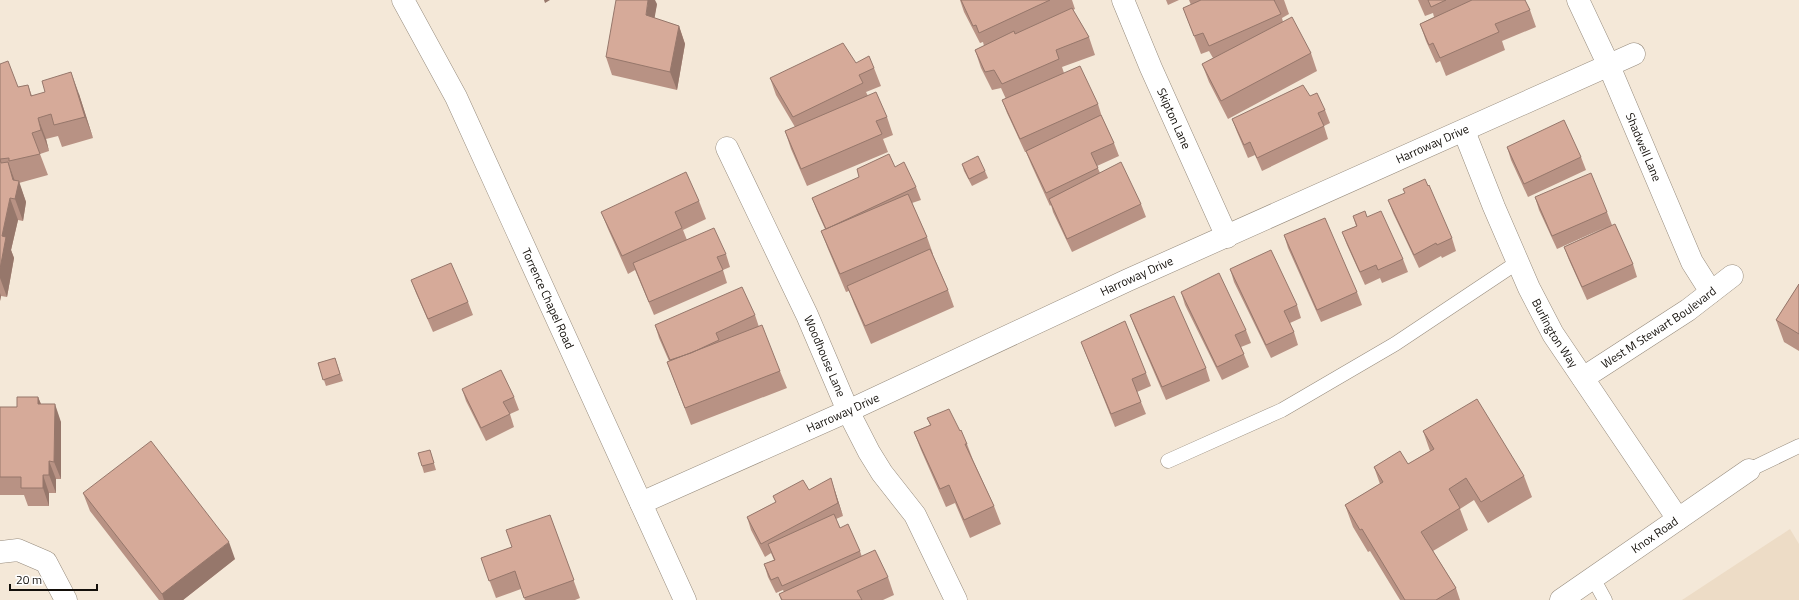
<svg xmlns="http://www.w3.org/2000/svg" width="1799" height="600" font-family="'Titillium Web',sans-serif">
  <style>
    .built { fill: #eddcc6 }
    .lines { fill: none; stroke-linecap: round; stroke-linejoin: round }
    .service-casing { stroke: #968b7d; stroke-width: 15 }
    .minor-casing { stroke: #968b7d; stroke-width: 23 }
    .tertiary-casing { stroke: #968b7d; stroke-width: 23 }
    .service { stroke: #fff; stroke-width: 14 }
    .minor { stroke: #fff; stroke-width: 22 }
    .tertiary { stroke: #fff; stroke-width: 22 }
    .wall { fill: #b89284 }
    .shaded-wall { fill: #96776b }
    .building { fill: #d6aa99; stroke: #96776b }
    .labels { text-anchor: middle; stroke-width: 4; stroke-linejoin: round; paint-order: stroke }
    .street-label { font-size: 12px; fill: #130f0a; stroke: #fff }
  </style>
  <rect width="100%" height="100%" fill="#f4e8d8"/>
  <path class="built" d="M1790,529L1799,544V600H1682Z"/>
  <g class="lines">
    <g class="service-casing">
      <path id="service" d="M1168,461L1282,410L1395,344L1518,262
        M1749,470L1799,446
        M1593,578L1605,600"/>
    </g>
    <g class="minor-casing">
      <g id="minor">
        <path id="s1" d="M1123,0L1151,68L1227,237"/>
        <path id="s2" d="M1578,0L1609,66L1692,262L1711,292"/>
        <path id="s3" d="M1464,131L1494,207L1529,288L1553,334L1678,519"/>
        <path id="s4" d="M727,148L807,315L848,411L869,452L882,473L915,515L956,600"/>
        <path id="s5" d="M1583,378L1688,310L1732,276"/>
        <path id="s6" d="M641,503L848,411L1128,280L1634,54"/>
        <path d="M0,552L18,550L46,562L66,600"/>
        <path id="s7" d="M1561,600L1749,470"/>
      </g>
    </g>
    <g class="tertiary-casing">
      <g id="tertiary">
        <path id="s8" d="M403,0L456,97L685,600"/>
      </g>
    </g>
    <use href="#service" class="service"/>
    <use href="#minor" class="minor"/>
    <use href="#tertiary" class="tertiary"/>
  </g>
  <path class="wall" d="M960,0H1072L1075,9L1073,10L1089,37L1095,55L1062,67L1064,73L1098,104L1102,117L1114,143L1119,156L1097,166L1100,173L1141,204L1146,217L1072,252L1053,212L1051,205L1050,206L1031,164L1026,152H1025L1007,113L1002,100L1006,99L1001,88L992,90L981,68L975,50L984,46L983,42L980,43L964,12Z
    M1166,0H1179L1168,5Z
    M1189,0H1284L1289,14L1282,18L1283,22L1311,53L1317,71L1228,119L1209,82L1202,64L1213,58L1209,51L1201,54L1183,8L1191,5Z
    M1418,0H1525L1530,10L1536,27L1502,41L1505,50L1446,76L1440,61L1436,63L1426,41L1420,24L1434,17L1433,13L1425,16Z
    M657,4L654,18L679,26L685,44L677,90L612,75L606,57Z
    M856,63L874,68L881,86L866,92L868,96L887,117L893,135L883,139L888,152L807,186L791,149L785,131L795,127L776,95L770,78Z
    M0,64L18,87L28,85L32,96L79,94L93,138L62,147L58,136L46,139L49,151L40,154L48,175L19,183L26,202L23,221L18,220L11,250L14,258L7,297L1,296L0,301Z
    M1310,96L1325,110L1330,123L1324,126L1328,139L1262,171L1255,155L1248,158L1237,132L1232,119Z
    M1507,147L1581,157L1586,170L1528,197L1511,160Z
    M962,164L985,171L988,178L972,186L964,171Z
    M895,167L916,187L921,200L912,203L927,237L933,254V255L948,290L954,307L871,344L854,304L849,291L846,292L828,249L821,231L825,229L817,211L812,198Z
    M1535,197L1607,212L1612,225L1633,264L1637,277L1587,300L1569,260L1564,247L1606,227L1557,249L1539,210Z
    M1388,200L1452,238L1456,251L1442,258L1441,256L1419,268L1393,213Z
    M699,201L706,219L683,230L687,240L726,254L730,267L723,270L727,283L654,315L635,270L628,274L608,229L601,212Z
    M1353,216L1367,217L1403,259L1408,272L1382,283L1380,278L1365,285L1347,245L1342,232L1356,226Z
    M1284,235L1357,292L1362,305L1321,322L1288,248Z
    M1230,269L1297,305L1301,318L1290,323L1294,332L1298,345L1271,358L1234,282Z
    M411,280L468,302L473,315L433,332L416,293Z
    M1799,284V351L1784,342L1776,320Z
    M1181,292L1246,330L1251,343L1241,347L1249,367L1222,380L1185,305Z
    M755,315L759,327L780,371L787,388L691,425L667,362L669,361L659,338L655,325Z
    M1130,315L1206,368L1210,381L1166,400L1135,328Z
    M1081,342L1146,373L1151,386L1137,392L1146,414L1115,427Z
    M335,358L343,381L326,386L318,363Z
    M462,389L514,397L519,410L510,414L514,427L486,441L466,401Z
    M38,397L41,404L61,422V479H56V493H49V506H28L24,495H0V407H17Z
    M927,418L960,431L967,444L973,460L994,506L1001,524L970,538L955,503L946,507L921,450L914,432L930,425Z
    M1423,431L1524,476L1532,497L1488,523L1474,500L1460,509L1468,530L1433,551L1456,588L1460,600H1400L1370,551L1368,552L1353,527L1345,505L1380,484L1374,467L1408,464L1430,451Z
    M430,450L436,470L424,473L422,466Z
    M809,490L835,491L843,516L836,519L840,528L860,551L862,557L888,577L894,595L883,600H781L779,594L784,592L783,590L776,593L768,577L764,564L774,560L771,553L765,557L751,530L747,517L776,502L773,496Z
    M83,493L235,559L183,600H159L90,511Z
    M550,515L580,598L575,600H525L521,589L496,598L481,558L512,547Z"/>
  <path class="shaded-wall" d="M544,0H550L545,3Z
    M648,0H655L657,4L652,33L646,15Z
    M679,26L685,44L677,90L670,72Z
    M71,72L79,94L93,138L85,117Z
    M38,118L46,139L49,151L41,130Z
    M8,162L16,184L19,181L26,202L23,221L15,199L13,180Z
    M10,198L18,220L11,250L14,258L7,297L0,278V269L2,236Z
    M0,293L1,296L0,301Z
    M38,397L45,414L38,404Z
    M55,404L61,422V479L54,462Z
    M49,461L56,479V493L49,475Z
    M43,475L49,493V506L43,488Z
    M831,478L835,491L843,516L838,503Z
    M229,542L235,559L183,600H164L162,594Z"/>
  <path class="building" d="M616,0H648L646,15L679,26L670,72L606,57Z
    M961,0H1050L979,33L976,25L973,26Z
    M1201,0H1275H1274L1281,14L1209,46L1203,33L1194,36L1183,8Z
    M1428,0H1446L1431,7Z
    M1472,0H1525L1530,10L1495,24L1499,32L1440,58L1433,43L1429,45L1420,24Z
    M1072,8L1089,37L1056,50L1059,59L1002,84L994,70L985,72L975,50L1014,31L1015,34Z
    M1292,17L1311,53L1221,101L1202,64Z
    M843,43L856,63L869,56L874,68L859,75L863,83L793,117L770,78Z
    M8,61L18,87L28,85L31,96L45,92L42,81L71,72L85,117L54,125L51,114L38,118L41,130L32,133L40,154L9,161V158L0,159V64Z
    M1080,66L1098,104L1020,139L1002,100Z
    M1303,85L1310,96L1317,93L1325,110L1318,113L1324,126L1257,158L1250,142L1244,145L1232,119Z
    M876,92L887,117L876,121L882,134L801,169L785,131Z
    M1101,115L1114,143L1091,153L1098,168L1046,193L1026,151Z
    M1564,120L1581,157L1524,184L1507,147Z
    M889,154L895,167L904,162L916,187L826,229L812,198L859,177L857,169Z
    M978,156L985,171L969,179L962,164Z
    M0,159L1,163L8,162L13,180L19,181L15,199L10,198L2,236L6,237L0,269Z
    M1121,162L1141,204L1067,239L1049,199Z
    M686,172L699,201L675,212L682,228L622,256L601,212Z
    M1591,173L1607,212L1552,236L1535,197Z
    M1425,179L1428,186L1429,185L1452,238L1437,245L1436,243L1414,255L1388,200L1405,193L1403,189Z
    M908,194L927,237L840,274L821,231Z
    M1365,211L1367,217L1381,211L1403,259L1378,270L1376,265L1360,272L1342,232L1357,226L1353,216Z
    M1325,218L1357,292L1317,310L1284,235Z
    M1615,224L1633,264L1582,287L1564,247Z
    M714,228L726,254L717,257L723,270L649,302L633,263Z
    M930,249L948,290L865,326L847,286Z
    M1271,250L1297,305L1284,311L1294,332L1266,345L1230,269Z
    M451,263L468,302L428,319L411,280Z
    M1219,273L1246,330L1235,335L1244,354L1217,367L1181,292Z
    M1799,284V334L1776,320Z
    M742,287L755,315L716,333L719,340L691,353L670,360L655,325Z
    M1174,296L1206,368L1162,387L1130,315Z
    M1125,321L1146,373L1132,379L1141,402L1111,414L1081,342Z
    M762,325L780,371L685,408L667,362Z
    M335,358L340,374L323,380L318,363Z
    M501,370L514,397L503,402L510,414L481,428L462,389Z
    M17,397H38V404H55L54,462L49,461V475H43V488H21V477H0V407H17Z
    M1477,399L1524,476L1481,502L1466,478L1449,489L1460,508L1421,532L1456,588L1436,600H1405L1362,529L1360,530L1345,505L1383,482L1374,467L1400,451L1408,464L1434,449L1423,431Z
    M949,409L960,431L961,430L967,444H965L994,506L964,520L949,485L940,489L914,432L931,425L927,418Z
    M151,441L229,542L162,594L83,493Z
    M430,450L434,463L422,466L418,453Z
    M831,478L838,503L761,544L747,517L776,502L773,496L803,480L809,490Z
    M834,514L840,528L848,524L860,551L782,586L778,577L771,580L764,564L775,560L768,544Z
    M550,515L574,580L524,598L515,571L489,581L481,558L512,547L506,530Z
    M875,550L888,577L857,591L862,600H782L779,594Z"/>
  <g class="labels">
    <g class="street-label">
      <text dy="4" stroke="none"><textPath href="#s1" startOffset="129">Skipton Lane</textPath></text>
      <text dy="4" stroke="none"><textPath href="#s6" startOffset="869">Harroway Drive</textPath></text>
      <text dy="4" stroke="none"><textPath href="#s2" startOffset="161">Shadwell Lane</textPath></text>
      <text dy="4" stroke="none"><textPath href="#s6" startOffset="545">Harroway Drive</textPath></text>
      <text dy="4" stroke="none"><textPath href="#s8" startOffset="332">Torrence Chapel Road</textPath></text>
      <text dy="4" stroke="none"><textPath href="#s5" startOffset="91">West M Stewart Boulevard</textPath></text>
      <text dy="4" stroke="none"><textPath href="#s3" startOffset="222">Burlington Way</textPath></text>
      <text dy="4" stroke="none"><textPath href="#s4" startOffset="230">Woodhouse Lane</textPath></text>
      <text dy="4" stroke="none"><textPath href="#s6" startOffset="221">Harroway Drive</textPath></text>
      <text dy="4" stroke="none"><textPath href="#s7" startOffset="114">Knox Road</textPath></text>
    </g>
  </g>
  <path d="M10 584v6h87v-6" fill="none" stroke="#130f0a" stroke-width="2"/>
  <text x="16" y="584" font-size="12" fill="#130f0a" stroke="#ffffff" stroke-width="3" paint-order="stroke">20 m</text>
</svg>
